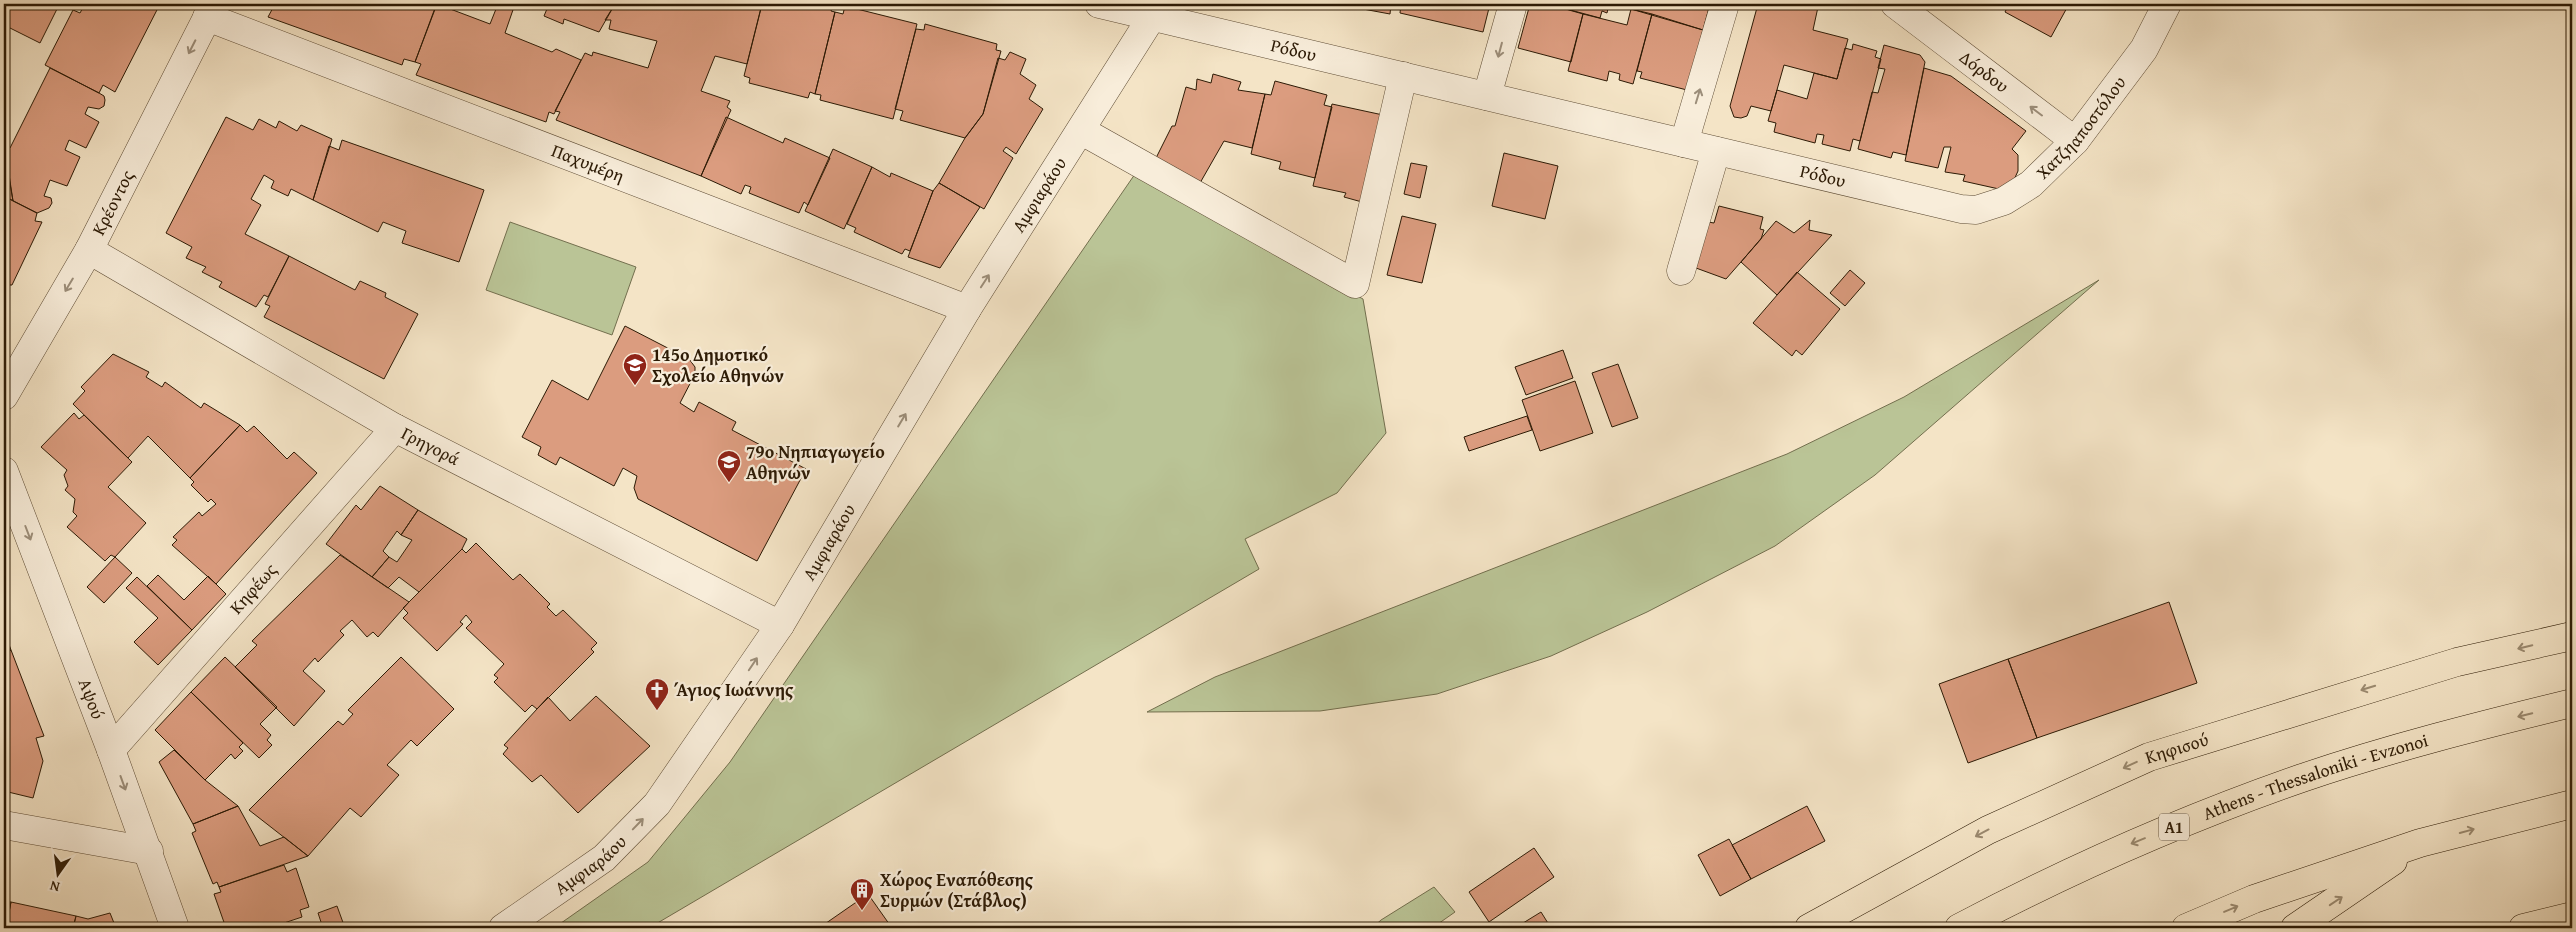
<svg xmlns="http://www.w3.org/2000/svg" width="2576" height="932" font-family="'Gentium Book Plus',serif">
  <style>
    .green { fill: #bac496; stroke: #736f4e }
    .building { fill: #db9c7f; stroke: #2c1a05 }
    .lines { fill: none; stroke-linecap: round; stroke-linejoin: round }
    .minor-casing { stroke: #5e4c35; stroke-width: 29 }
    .major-casing { stroke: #2c1a05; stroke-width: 29 }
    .highway-casing { stroke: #2c1a05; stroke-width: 29 }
    .minor { stroke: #f8edda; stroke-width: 28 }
    .major { stroke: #f4e4c6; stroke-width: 28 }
    .highway { stroke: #f4e4c6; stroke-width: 28 }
    .oneway { stroke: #9c8e7a }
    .oneway2 { stroke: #9a896f }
    .labels { text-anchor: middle; stroke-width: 4.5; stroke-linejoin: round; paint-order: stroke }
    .shield { fill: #f8edda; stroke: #695945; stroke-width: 1 }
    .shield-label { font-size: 16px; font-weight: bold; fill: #2c1a05 }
    .street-label { font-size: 18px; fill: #2c1a05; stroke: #f8edda }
    .poi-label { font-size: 18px; font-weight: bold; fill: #2c1a05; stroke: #f8edda; text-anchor: start }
  </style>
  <rect width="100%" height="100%" fill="#f4e4c6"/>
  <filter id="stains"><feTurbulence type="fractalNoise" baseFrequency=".004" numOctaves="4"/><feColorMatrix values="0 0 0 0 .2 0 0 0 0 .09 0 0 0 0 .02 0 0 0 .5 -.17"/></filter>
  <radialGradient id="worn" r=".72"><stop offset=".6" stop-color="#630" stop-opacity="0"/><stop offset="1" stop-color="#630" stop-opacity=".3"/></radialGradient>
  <path class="green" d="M1135,174L1363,299L1386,433L1337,493L1245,539L1259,569L649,928H554L648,862L730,762Z
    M510,222L636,267L612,335L486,290Z
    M2099,280L1875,475L1775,546L1647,612L1551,656L1437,694L1320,711L1147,712L1215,677L1787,454L1904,397Z
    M1434,887L1455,912L1435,926L1437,928H1372L1381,920Z"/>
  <path class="building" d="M4,4H56L59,5L40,43L4,25Z
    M85,4H160L115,92L103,85L99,93L45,65L73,10L80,13Z
    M275,4H432L430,6L435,8L415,62L404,59L402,65L268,17Z
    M437,4L490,24L498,4H515L505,33L552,52L556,49L581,60L554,114L549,112L546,122L416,75L421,64L415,62Z
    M549,4H615L599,32L564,19L563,24L544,16Z
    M615,4H762L747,64L715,56L701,91L730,101L727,107L731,110L701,176L556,120L560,112L555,111L585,53L592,56L593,52L648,68L657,41L609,29L611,20H605Z
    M762,4H833L831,11L835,12L815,94L810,92L808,98L749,83L750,78L744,76Z
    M1360,4H1391L1390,14L1363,9L1364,5Z
    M1401,4H1490L1483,32L1400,13Z
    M1530,4H1548L1583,14L1571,62L1518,48Z
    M1548,4H1609L1607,13L1602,11L1600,18Z
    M1633,4H1710L1703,30L1631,9Z
    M1758,4H1808L1818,7L1813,30L1848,39L1837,79L1784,65L1771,111L1751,106L1747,116L1741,118L1734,117L1730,106Z
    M2009,4H2069L2051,37L2005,12Z
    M845,6L917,24L893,119L820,100L821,95L815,94L835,12L843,14Z
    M1631,9L1652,14L1633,84L1619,80L1620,74L1609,71L1607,81L1568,71L1583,14L1627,25Z
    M1652,14L1703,30L1687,90L1640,78L1642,72L1637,71Z
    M925,24L997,44L996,50L1001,51L983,114L965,138L900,120L903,111L895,109L916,29L924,30Z
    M1853,44L1877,51L1875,57L1881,59L1860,141L1853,139L1850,151L1822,144L1824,135L1817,134L1815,143L1774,132L1776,123L1768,121L1777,90L1807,99L1814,73L1837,79L1845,48L1852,50Z
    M1884,45L1920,55L1925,62L1906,155L1893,152L1891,158L1858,149L1872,92L1878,93L1885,69L1878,68Z
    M1010,52L1026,59L1020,74L1036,85L1029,99L1043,109L1016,154L1006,147L1003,151L1013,158L984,209L939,183L965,138L983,114L998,58L1005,60Z
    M50,68L99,93L104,96L105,100L104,106L99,109L88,107L85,114L99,122L86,148L69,140L65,150L80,157L67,186L50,180L44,196L51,198L52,203L49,208L37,213L13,201L4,149L10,148Z
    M1924,68L1951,76L2026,131L2012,149L2018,155V171L2013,182L1999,189L1963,181L1965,175L1945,172L1951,147H1944L1938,168L1905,161Z
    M1213,74L1241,82L1238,90L1265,94L1252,148L1224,141L1200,183L1155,160L1172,126H1175L1186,87L1196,90L1197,79L1211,83Z
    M1275,81L1327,95L1324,105L1332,107L1315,178L1279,169L1281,162L1251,154L1265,94L1271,95Z
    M1332,104L1383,115L1362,202L1344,197L1346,193L1313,186Z
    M226,117L253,130L259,119L276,128L279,121L297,131L301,125L332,139L313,200L291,189L288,196L271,188L274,181L264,175L251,199L261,205L245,234L289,256L268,297L264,295L256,307L219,287L222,282L202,272L206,267L186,258L192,247L166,233Z
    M726,117L783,143L785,138L830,158L808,205L804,202L799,213L749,193L751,187L745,185L741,194L701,176Z
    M342,140L484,190L459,262L402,243L406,231L383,222L378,232L313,200L329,146L339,150Z
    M833,149L872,167L844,229L805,211Z
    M1504,153L1558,166L1545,219L1492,206Z
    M7,161L13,201L4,196V162Z
    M1411,163L1427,166L1420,198L1404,194Z
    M872,167L890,177L891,173L933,191L910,251L905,249L902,254L854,232L856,228L847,224Z
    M939,183L980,207L940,268L908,257L933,191Z
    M4,196L37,213L35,221L42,222L12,285H4Z
    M1719,206L1763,217L1760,229L1764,230L1761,239L1726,279L1696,268L1708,222L1714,223Z
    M1402,216L1436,224L1422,283L1387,275Z
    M1810,220L1809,230L1832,235L1777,295L1741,262L1776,221L1794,233Z
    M289,256L355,290L360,281L386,293L385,297L418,314L384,379L264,317L270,306L265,304Z
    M1850,270L1865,283L1845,306L1830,293Z
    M1797,272L1840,309L1802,355L1796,350L1792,356L1753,323Z
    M625,326L689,359L695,367V374L680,403L694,412L699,402L736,422L732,430L806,469L757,561L638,499L634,488L637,476L623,468L614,486L560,457L556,465L538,455L541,447L522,437L552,380L588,400Z
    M1563,350L1573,378L1526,395L1515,367Z
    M113,354L149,372L146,377L162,387L165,382L201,408L204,403L240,425L190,478L148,436L128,458L73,404L85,391L81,387Z
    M1618,364L1638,418L1612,427L1592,373Z
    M1575,381L1593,433L1540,451L1522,400Z
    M74,413L79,419L84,415L132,462L108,487L146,523L115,557L111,555L105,561L67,527L77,516L73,512L75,499L65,490L68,486L64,475L67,470L41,447Z
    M1527,416L1532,430L1469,451L1464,437Z
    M240,425L247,432L254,426L287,459L294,452L317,473L216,584L172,545L177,540L173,537L199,512L202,516L216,504L211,499L208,502L191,485L194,482L190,478Z
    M380,486L418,510L401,535L397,531L383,551L389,557L372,577L326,544L356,505L361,510Z
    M418,510L467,539L462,549L419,592L399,577L388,588L372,577L389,557L397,562L412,540L401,535Z
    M476,543L513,580L520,574L550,604L547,607L556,616L563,610L597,643L591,649L594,652L537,709L532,705L525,712L494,682L498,678L494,675L504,664L466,628L472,622L466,615L460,622L463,624L437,651L403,618L408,613L403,608L462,549L466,553Z
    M340,555L409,602L378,637L373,632L367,637L352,620L340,631L344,635L318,662L315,658L303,671L325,691L294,726L235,667L257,645L252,641Z
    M115,557L132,573L104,603L87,587Z
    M158,575L184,600L208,576L226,594L192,630L147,586Z
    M137,577L192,630L158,665L134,642L158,618L126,588Z
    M2169,602L2197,683L2037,738L2008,659Z
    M4,631L11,650L4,653Z
    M11,650L44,736L36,738L43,761L33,798L4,791V653Z
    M225,657L277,707L260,724L271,735L267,740L272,745L259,758L191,692Z
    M401,657L454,709L417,746L411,740L387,765L399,775L361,817L350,808L308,856L249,810L338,721L343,725L353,714L348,710Z
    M2008,659L2037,738L1968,763L1939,684Z
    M191,692L243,743L239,747L243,751L235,759L231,754L205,780L155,730Z
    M596,696L650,746L578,813L541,775L532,782L503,754L508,748L504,745L548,697L570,721Z
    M174,750L205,780L238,806L193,824L159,762Z
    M238,806L260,846L284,837L308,856L219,887L217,882L213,884L192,833L196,831L193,824Z
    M1807,806L1825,841L1751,879L1732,845Z
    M1729,839L1751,879L1720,896L1698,855Z
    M1534,848L1554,877L1489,922L1469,892Z
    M284,865L287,872L296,868L309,907L300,910L302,917L269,928H226L214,894L221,892L219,887Z
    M868,894L892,928H819Z
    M4,901L11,902L6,928H4Z
    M11,902L76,916L73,928H6Z
    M337,906L345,928H323L318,913Z
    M1541,912L1551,928H1515Z
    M110,913L116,928H73L76,916L88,919Z
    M289,922L291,928H269Z"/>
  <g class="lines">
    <g class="minor-casing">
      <g id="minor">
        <path id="s1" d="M1099,4L1961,209L1976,210L2004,201L2031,184L2075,141L2144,49L2167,4"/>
        <path id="s2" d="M1895,4L2075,141"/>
        <path id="s3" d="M207,17L967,309"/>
        <path d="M1487,96L1513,4"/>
        <path d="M1082,131L1355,284L1403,76"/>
        <path d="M1684,143L1725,4"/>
        <path id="s4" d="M89,250L395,428L780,625"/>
        <path d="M1681,271L1716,151"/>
        <path id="s5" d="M4,396L89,250L214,4"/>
        <path id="s6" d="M4,471L111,750L175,928"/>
        <path id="s7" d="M111,750L395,428"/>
        <path d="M4,825L149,851"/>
        <path id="s8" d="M503,928L604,858L657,804L780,625L967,309L1160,4"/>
      </g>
    </g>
    <g class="major-casing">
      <g id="major">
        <path id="s9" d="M1809,928L1988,830L2149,757L2457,662L2572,636"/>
        <path d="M2523,928L2572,916"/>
      </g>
    </g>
    <g class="highway-casing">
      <g id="highway">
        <path id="s10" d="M1959,928C2069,870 2184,819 2302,778C2390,748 2482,725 2572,703"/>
        <path d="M2186,928L2254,899L2420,843L2572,804"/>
        <path d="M2295,928L2393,861"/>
      </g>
    </g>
    <use href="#minor" class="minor"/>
    <use href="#major" class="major"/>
    <use href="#highway" class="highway"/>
  </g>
  <defs><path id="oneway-shaft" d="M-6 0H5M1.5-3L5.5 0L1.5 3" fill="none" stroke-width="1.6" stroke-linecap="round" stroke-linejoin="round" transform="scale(1.25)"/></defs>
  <g class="oneway">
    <use href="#oneway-shaft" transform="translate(192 47) rotate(117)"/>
    <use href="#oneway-shaft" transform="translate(1500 50) rotate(105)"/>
    <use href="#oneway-shaft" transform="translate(1698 96) rotate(-73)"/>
    <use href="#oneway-shaft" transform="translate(2036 111) rotate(-143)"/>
    <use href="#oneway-shaft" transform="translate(985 281) rotate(-57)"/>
    <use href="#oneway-shaft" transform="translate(69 285) rotate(121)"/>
    <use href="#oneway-shaft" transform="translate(902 420) rotate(-59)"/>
    <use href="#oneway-shaft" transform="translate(28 533) rotate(69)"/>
    <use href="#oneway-shaft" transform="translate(753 664) rotate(-56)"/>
    <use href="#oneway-shaft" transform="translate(123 783) rotate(70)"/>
    <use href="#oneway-shaft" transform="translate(638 824) rotate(-46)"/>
  </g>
  <g class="oneway2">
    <use href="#oneway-shaft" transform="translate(2525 647) rotate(167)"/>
    <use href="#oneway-shaft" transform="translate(2368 688) rotate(163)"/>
    <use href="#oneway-shaft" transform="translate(2525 715) rotate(166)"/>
    <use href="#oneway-shaft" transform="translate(2130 765) rotate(155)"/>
    <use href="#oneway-shaft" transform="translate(2467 831) rotate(-15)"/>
    <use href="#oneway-shaft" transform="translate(1982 833) rotate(152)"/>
    <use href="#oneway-shaft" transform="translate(2138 841) rotate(158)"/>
    <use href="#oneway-shaft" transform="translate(2336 901) rotate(-34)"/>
    <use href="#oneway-shaft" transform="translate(2231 909) rotate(-23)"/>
  </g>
  <defs>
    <g id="school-pin" transform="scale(1.25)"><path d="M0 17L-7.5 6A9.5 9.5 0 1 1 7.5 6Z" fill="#8f2418" stroke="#f8edda"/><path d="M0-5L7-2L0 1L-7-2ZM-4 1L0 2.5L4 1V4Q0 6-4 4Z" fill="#fff"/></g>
    <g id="church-pin" transform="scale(1.25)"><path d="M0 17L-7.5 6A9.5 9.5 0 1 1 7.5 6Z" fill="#8f2418" stroke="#f8edda"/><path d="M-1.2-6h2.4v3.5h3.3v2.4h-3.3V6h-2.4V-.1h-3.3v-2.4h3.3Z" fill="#fff"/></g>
    <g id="building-pin" transform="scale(1.25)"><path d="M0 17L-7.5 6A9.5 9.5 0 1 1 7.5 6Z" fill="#8f2418" stroke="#f8edda"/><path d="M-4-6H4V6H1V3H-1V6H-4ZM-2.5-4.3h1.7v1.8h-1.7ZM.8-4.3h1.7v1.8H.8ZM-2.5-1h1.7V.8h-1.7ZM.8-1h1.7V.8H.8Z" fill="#fff"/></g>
  </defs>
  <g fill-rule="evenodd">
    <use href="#school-pin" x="635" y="365"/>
    <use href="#school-pin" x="729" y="462"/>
    <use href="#church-pin" x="657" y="690"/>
    <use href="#building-pin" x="862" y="890"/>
  </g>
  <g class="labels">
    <rect class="shield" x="2159" y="813.5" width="30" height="27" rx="4"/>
    <g class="shield-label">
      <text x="2174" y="833">Α1</text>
    </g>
    <g class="street-label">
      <text dy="6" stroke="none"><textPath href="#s1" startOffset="200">Ρόδου</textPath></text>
      <text dy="6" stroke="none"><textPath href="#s2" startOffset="112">Δόρδου</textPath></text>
      <text dy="6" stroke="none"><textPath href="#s1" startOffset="1038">Χατζηαποστόλου</textPath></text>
      <text dy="6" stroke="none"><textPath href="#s3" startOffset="408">Παχυμέρη</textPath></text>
      <text dy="6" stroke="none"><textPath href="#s1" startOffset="744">Ρόδου</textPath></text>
      <text dy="6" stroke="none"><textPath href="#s8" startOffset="918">Αμφιαράου</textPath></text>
      <text dy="6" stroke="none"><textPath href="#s5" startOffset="222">Κρέοντος</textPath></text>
      <text dy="6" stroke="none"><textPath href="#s4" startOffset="394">Γρηγορά</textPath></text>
      <text dy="6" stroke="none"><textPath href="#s8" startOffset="512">Αμφιαράου</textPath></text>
      <text dy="6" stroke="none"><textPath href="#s7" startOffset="215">Κηφέως</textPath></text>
      <text dy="6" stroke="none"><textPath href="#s6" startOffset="244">Αψού</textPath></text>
      <text dy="6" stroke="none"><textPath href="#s9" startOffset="410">Κηφισού</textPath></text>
      <text dy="6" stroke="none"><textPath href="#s10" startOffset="388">Athens - Thessaloniki - Evzonoi</textPath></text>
      <text dy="6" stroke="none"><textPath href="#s8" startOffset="108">Αμφιαράου</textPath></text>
    </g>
    <g class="poi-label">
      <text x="652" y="361">145ο Δημοτικό<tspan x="652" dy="21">Σχολείο Αθηνών</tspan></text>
      <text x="746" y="458">79ο Νηπιαγωγείο<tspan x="746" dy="21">Αθηνών</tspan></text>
      <text x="674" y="696">Άγιος Ιωάννης</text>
      <text x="880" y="886">Χώρος Εναπόθεσης<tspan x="880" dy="21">Συρμών (Στάβλος)</tspan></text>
    </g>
  </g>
  <rect width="2576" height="932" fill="none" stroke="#f4e4c6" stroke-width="20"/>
  <rect x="5" y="5" width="2566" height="922" fill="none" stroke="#2c1a05" stroke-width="2.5"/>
  <rect x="10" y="10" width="2556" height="912" fill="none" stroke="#2c1a05"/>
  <g transform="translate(58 874) rotate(194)" stroke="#f8edda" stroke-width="4" paint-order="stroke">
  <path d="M0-4L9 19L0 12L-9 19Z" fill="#2c1a05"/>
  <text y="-8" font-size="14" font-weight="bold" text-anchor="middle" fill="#2c1a05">N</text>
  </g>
  <rect width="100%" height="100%" filter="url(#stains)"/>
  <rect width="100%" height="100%" fill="url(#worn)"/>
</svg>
